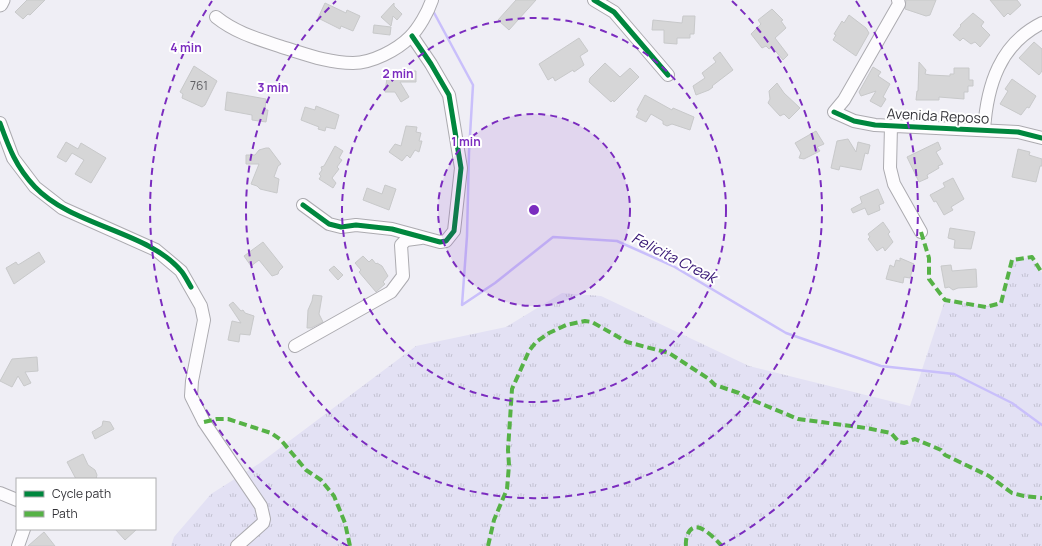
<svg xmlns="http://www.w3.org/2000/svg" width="1042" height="546" font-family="Manrope,sans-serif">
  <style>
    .grass { fill: url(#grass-tufts) }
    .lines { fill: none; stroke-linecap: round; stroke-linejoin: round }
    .stream { stroke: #c9bffb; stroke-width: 2.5 }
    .building { fill: #d6d6d7; stroke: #c8c9ca }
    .minor-casing { stroke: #acabb0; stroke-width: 14 }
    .major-casing { stroke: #acabb0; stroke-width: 17 }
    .minor { stroke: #fdfcfe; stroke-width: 12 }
    .major { stroke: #fdfcfe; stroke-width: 15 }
    .quiet { stroke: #56b246; stroke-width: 4; stroke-dasharray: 8 4; stroke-linecap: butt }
    .cycleway-casing { stroke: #fff; stroke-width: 8 }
    .cycleway { stroke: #00873e; stroke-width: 5 }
    .ring { fill: none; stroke: #7b2cbf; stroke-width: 2; stroke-dasharray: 7 5 }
    .labels { text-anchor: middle; stroke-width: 4; stroke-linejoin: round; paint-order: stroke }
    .number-label { font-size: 12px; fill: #5e5e62 }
    .street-label { font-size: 14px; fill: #343439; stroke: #fff }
    .water-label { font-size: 15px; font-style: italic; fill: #361674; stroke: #fff }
    .centre { fill: #7b2cbf; stroke: #fff; stroke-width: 2 }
    .ring-label { font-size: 12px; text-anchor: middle; font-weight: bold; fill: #7b2cbf; stroke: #fff; stroke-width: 4; stroke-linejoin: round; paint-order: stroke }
  </style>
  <defs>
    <pattern id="grass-tufts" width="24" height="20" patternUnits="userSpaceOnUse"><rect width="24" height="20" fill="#e3e1f4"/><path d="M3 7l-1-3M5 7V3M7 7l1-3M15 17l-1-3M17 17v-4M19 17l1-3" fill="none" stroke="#c3c2d2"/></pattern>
  </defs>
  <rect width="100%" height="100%" fill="#efeef5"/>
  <path class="grass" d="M1032,257L1042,273V546H171L174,537L211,494L260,463L416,346L506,327L562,293L601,296L749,366L910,406L945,300L986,306L1001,303L1012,260Z"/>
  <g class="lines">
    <path class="stream" d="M432,9L473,85L469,152L467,236L462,305L495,283L553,237L617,241L673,266L786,333L881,366L954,374L1012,403L1042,425"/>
  </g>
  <path class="building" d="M27,0H45L30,15L28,14L23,19L15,12Z
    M516,0H536L509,30L498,20Z
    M906,0H936L930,15L926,16L905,9Z
    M990,0H1017L1021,5L1010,15L1008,13L1004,17Z
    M325,3L346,13L347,10L360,16L353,31L341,26L340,29L318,18Z
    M394,3V6L402,14L397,20L393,16L391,26L381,17Z
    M772,9L783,20L781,21L786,28L775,38L788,55L783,60L772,47L769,49L766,46L762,48L751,34L761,24L758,20Z
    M973,13L984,22L981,26L990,35L980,47L975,42L971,44L963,38L960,41L953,35L961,26L960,25Z
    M849,15L866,28L869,33L856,56L833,40L836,35L834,34L842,21L844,23Z
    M683,16H695L694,34H690V38H677V44L664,43V30H652L653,20L682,23Z
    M374,25L391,27L390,35L373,33Z
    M579,38L588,51L580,56L584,65L574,72L573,70L555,81L553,77L548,80L539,64Z
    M1034,42L1042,49V71L1039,75L1019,58Z
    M720,52L733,70L712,86L713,87L709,90L696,95L693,86L705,78L702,73L716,62L713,58Z
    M919,62L926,70L925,74L930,75L950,76V74H954V68H969V80H973V86H968V92H964V99L939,97V100H916L917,91H918Z
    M605,63L620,77L630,68L639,77L614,102L613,100L611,102L589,82L590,78Z
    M194,66L217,81L205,105L202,107L182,98L183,94L180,92Z
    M873,67L881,72L878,76L890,84L883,97L886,99L881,107L870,101L876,91L861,96L859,92Z
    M388,71H416V82H400L409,97L401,102L395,92H385Z
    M1012,79L1036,96L1029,108L1027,107L1021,115L1000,104L1008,91L1005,89Z
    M777,83L784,93L800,108L789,119L784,114L780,116L768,103L770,99L769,91Z
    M227,92L266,99L265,110H268L266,122L252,120V115L225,110Z
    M645,95L672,110L673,108L694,117L690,130L672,124L667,126L663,124V121L651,114L646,122L636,117L639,111L637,110Z
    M316,106L339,115L335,129L326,127L325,131L318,129L319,127L301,120L305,107L315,110Z
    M406,126L417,127L416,132L421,133L419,141H422L419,152L415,150L410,158L407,155L402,161L389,152L395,144L401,146Z
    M816,131L824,144L817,147L820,151L804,159L799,158L801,153L795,143Z
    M848,139L856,152L858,142L870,145L868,154L865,153L861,170L840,166L839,170L831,168L837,141Z
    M66,142L78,149L81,143L106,158L91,183L75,174L84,160L72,153L66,162L57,157Z
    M938,142L941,149L936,152L943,164L938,166L939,168L927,175L928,178L919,182L907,157Z
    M335,146L343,151L339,158L342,160L337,167L339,169L332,178L336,183L333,188L319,179L321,176L319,174L322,170L321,167L324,166Z
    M266,148H269L281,164L278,166L274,177L279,179L277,193L260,189L257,186L251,184L259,164H246V155H255L259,150Z
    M1018,149L1030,152L1029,155L1042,159V166H1040L1036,182L1012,177Z
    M953,178L964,199L951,207L953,210L944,215L936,201L934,202L930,195L945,187L943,183Z
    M385,185L396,189L389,210L363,200L367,188L382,194Z
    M878,189L884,203L879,205L880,210L868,215L865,208L853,213L851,209L862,203L860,197Z
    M883,222L890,232L888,234L893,242L885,251L883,247L877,251L868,239L870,237L868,234Z
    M950,228L975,232L971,249L954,248L955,240L948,238Z
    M263,242L283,267L279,271L278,274L272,276L259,260L251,266L244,256Z
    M39,252L45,262L14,284L6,268L16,262L18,265Z
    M363,256L369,262L372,259L376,264L377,263L382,266L388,276L383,282L385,284L376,292L359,272L361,270L355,263Z
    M900,258L914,264L910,278L904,277L903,283L886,279L890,265L894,267L896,260L900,261Z
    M951,265L952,271L976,269L977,287L958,288L953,290L949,287L945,288L941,266Z
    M334,266L343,275L338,280L329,270Z
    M313,295L322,296L319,314L323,322L311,328H307L308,310L312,301Z
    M233,302L241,311L243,310L245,313L254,316L250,335L240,334L239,342L228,340L232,321L241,323L229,305Z
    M37,357L38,371L25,372L31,383L24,386L18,376L12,387L0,381L12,359Z
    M103,421L110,422L114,429L95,439L92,432L102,426Z
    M83,454L88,465L95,470L97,475L96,479H76L67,462Z
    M115,529H137L125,540Z
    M44,532L55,546H28Z"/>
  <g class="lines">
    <g class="minor-casing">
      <path id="minor" d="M594,0L614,12L668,75
        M898,0L899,4L844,100L834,112L854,121L875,125L1018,132L1042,138
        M216,17C236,33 258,39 282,47C305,54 328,63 353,63C372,63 397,50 410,37C419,28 428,12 432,0
        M0,123L13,158L35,187L62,208L156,250L181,271L201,306L204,320L192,381L191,396L204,422L261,506L264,519L263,523L237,546
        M891,126L890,168L894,184L921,232
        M984,130C987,85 1000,44 1042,23
        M303,205L329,224L341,227L356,225L392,229L440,242L446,241L454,231L461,168L449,95L431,64L412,36
        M295,346L391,292L403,276L401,245L406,240L421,238
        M0,493L17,500
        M18,546L24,529"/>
    </g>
    <g class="major-casing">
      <path id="major" d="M0,4L2,0"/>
    </g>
    <use href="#minor" class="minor"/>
    <use href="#major" class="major"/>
    <path class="quiet" d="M921,232L929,258V279L945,300L986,307L1001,303L1012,260L1032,257L1042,273
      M204,422L217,419H228L271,433L281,440L306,470L321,480L334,496L345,523L350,546
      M488,546L494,520L507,489L509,465L508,450L512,389L529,351L536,342L549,333L566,325L585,321L592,322L627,342L669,353L709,379L715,385L739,393L745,397L798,419L866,428L891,433L899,442L904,443L915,439L941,450L945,455L989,476L1012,493L1024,496L1042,498
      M686,546C685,538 689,524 700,528C708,531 716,540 722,546"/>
    <g class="cycleway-casing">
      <path id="cycleway" d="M594,0L614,12L668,75
        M834,112L854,121L875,125L1018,132L1042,138
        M0,123C9,148 16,167 35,187C73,227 149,231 182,272C185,276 188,282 191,287
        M303,205L329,224L341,227L356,225L392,229L440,242L446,241L454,231L461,168L449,95L431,64L412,36"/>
    </g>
    <use href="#cycleway" class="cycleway"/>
  </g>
  <circle cx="534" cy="210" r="96" fill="#7b2cbf" fill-opacity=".12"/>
  <g class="ring">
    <circle cx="534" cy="210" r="96"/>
    <circle cx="534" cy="210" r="192"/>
    <path d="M732 1A288 288 0 1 1 336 1"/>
    <path d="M348 546A384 384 0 0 1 212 1M856 1A384 384 0 0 1 720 546"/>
  </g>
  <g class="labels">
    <g class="number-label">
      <text x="199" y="90">761</text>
    </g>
    <g class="street-label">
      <text transform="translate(938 116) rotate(3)" y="5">Avenida Reposo</text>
    </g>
    <g class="water-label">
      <text transform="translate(674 258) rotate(27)" y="5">Felicita Creak</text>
    </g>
  </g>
  <circle cx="534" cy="210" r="6" class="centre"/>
  <g class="ring-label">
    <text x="186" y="52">4 min</text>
    <text x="398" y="78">2 min</text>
    <text x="273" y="92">3 min</text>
    <text x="466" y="146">1 min</text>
  </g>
  <rect x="16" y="478" width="140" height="52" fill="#ffffff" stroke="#aeaeb0"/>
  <rect x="24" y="491" width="20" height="6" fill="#00873e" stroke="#aeaeb0"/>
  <text x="52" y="498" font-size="12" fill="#343439">Cycle path</text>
  <rect x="24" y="511" width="20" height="6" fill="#56b246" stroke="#aeaeb0"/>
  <text x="52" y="518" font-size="12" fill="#343439">Path</text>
</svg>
